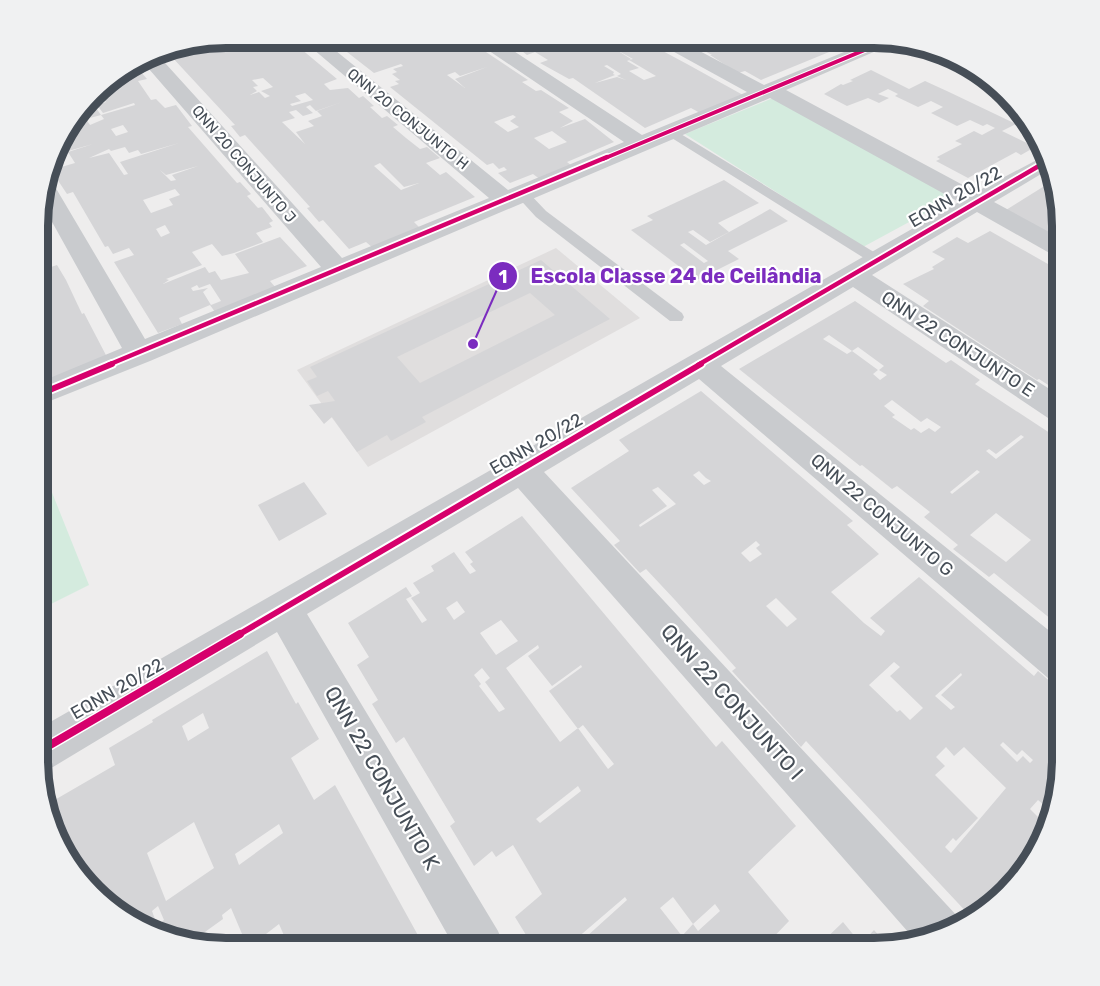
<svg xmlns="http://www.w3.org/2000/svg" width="1100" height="986" font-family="Rubik,sans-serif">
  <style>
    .education { fill: #e0dede }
    .green { fill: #d4ebde }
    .building { fill: #d5d5d7; fill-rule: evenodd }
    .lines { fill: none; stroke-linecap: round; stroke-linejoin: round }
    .service { fill: #c9cbce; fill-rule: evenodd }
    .minor { fill: #c9cbce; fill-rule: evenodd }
    .cycleway-far3-casing { stroke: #fff; stroke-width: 6 }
    .cycleway-far2-casing { stroke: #fff; stroke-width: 8 }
    .cycleway-far1-casing { stroke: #fff; stroke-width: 10 }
    .cycleway-casing { stroke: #fff; stroke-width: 11 }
    .cycleway-far3 { stroke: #d6006c; stroke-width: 4 }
    .cycleway-far2 { stroke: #d6006c; stroke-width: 4.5 }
    .cycleway-far1 { stroke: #d6006c; stroke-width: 6 }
    .cycleway { stroke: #d6006c; stroke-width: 8 }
    .labels { text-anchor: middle; stroke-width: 4.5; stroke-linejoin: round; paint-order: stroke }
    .far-street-label { font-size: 15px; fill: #464e57; stroke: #fff }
    .street-label { font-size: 18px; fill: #464e57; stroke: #fff }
    .near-street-label { font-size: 21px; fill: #464e57; stroke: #fff }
    .rim { fill: none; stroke: #464e57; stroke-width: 8 }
    .leader { fill: none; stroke: #7b2cbf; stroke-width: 2 }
    .callout-dot { fill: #7b2cbf; stroke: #fff; stroke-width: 2 }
    .mark-label { font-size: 18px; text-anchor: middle; font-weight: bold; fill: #fff }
    .callout-label { font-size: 20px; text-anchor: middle; font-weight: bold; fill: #7b2cbf; stroke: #fff; stroke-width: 4.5; stroke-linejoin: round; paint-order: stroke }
  </style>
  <rect width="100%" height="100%" fill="#eeeded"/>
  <path class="education" d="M556,248L640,318L368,467L297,370Z"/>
  <path class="green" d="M778,96L959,195L863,247L685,134Z
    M47,480L89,585L39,610V484Z"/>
  <path class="building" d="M221,38L228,45L241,41L250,49L245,51L258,48L248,39L243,41L239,38H271L276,42L288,38L337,79L324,84L330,90L348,88L359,98L363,96L374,106L370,107L382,118L387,116L398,125L393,127L406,138L420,149L427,147L440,158L426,163L440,175L446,172L475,197L414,222L421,229L373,248L366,242L349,249L323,220L319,222L307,208L310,207L245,135L240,137L231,126L235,125L171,56L175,54L170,47L183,45L184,47L201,42L209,50L211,49L203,42ZM263,78L273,87L261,91L270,96L265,98L259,92L250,95L257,91L253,87L258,86L252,80ZM305,93L313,100L292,106L290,104L301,101L295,96ZM342,102L317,111L322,116L308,121L314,126L296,132L305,144L282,122L295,118L289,112L296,110L303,116L313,113L306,107L310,105L316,111ZM380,163L404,187L419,183L401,190L374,166Z
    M329,38H379L382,40L384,39L381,38H469L480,45L477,46L528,80L522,82L536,91L541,90L569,108L559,112L573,121L560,128L585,119L614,142L567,162L572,166L541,180L533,174L510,183L498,173L507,170L504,167L499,169L493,163L487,165L390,87L399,84L395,81L400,80L392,74L397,72L393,69L403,66L401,64L374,73ZM487,67L455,79L465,88L447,75L455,72L460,76ZM513,115L516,117L510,121L519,127L508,132L494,122ZM552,131L567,142L549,149L534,138Z
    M505,38H553L562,43H570L578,50L587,46L574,39L564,42L557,38H612L587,46L594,50L598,49L593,46L617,38H640L643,39L639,41L640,42L644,40L656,48L651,50L659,49L687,64L684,65L687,64L743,95L700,113L691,108L645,128L573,78L569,79L540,63L548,60L535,52L527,55ZM615,49L633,59L629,60L656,76L644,80L629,71L639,68L627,61L631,59ZM607,65L621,74L617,76L626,80L617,77L595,83L615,75L613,74L614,72L604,66Z
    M681,38H716L707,43L719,39L716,38H809L834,50L761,80L745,71L738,73L710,55H712Z
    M135,65L147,79L138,81L151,100L156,99L165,108L176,105L192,126L188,127L237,183L240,182L251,194L247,196L258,208L262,207L273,221L269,223L272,227L256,233L263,242L234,253L222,256L212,244L192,252L202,265L166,279L169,280L163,284L205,267L209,273L215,271L221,280L249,273L235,254L280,237L307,266L270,281L276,288L215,312L210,305L179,318L182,324L158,333L114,262L134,255L129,248L113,254L108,246L105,247L73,192L67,194L51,170L75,163L68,152L93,144L54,155L63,132L69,125L82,121L80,118L71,122L84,107L94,105L101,115L86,119L90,125L104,119L101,115L135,105L134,103L103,113L97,105L106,102L100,94L121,88L109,89L104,83ZM123,125L128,132L116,136L111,129ZM179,143L120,162L128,174L124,175L109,153L89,158L109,149L111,151L125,147L129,153L138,150L141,154ZM198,166L172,175L176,180L171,181L160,170L166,175ZM175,189L180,195L169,199L173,205L151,213L143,200ZM165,225L170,233L161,237L156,229ZM210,284L221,301L211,305L203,292L208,288L193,291L191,288L197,285L199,288Z
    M871,70L909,89L925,81L949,92L1016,124L1002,131L1035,147L1021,155L1016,152L968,178L936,161L940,159L937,157L962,144L955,141L974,131L982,135L995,128L987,124L983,126L970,120L957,126L931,113L943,107L931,101L918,107L895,96L898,94L888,89L878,94L889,98L879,103L868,98L847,106L824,94L841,84L843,85L853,81L850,80Z
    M1031,131L1035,133L1039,140L1035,142L1022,135Z
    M724,180L759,203L718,223L729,232L710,242L693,230L688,232L706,245L770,209L788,221L728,251L739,259L697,280L631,230L653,220L647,216ZM684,243L708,261L704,263L680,245Z
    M1054,180L1062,213V241L1006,210Z
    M990,231L1062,272V340L1057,337L1055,339L1062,343V394L1039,379L1037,380L923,306L929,301L903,284L934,269L932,267L945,259L932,252L957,237L968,243Z
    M43,251L51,267L57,265L66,280L82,314L84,313L108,359L40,387L41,291L46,289L41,288V252Z
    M541,260L610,319L422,417L426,422L391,441L387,435L357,452L332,417L324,424L309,405L335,401L328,391L317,396L307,381L317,377L310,367ZM530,293L555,315L420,383L397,357Z
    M855,301L946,363L951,360L980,380L975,384L1062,441V628L994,573L989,577L953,549L958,545L924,517L930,512L897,486L892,489L862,465L860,466L739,369ZM829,335L852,351L858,347L884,366L879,370L887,375L880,380L873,374L878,370L852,351L847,354L823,339ZM892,400L921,422L927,418L941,427L935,432L929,428L921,433L914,428L911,430L892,417L895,415L884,406ZM1021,435L1024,437L996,459L986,451L989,449L996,454ZM977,470L980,472L952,494L950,492ZM996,513L1031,540L1006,562L970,535Z
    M701,391L853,521L847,525L879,554L831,592L864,623L881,636L885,631L870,618L919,577L1034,676L1038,671L1062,692V760L1051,811L1038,800L1030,809L1047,826L1043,843L999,901L972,918L806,741L801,747L732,671L736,668L675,600L646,569L640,573L614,545L620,541L571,488L629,451L619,440ZM699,471L706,478L711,481L704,485L693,475ZM658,487L676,504L640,527L639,525L667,506L652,490ZM756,541L760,545L756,548L762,554L750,562L741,553ZM776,598L797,619L787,627L766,606ZM894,662L900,667L890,676L923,708L910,720L900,710L897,712L869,685ZM961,673L962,675L941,695L955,707L951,710L935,696ZM1003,742L1017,755L1022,750L1033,760L1030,763L1023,756L1017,762L1000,745ZM946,747L954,756L964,747L1006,788L951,853L945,847L953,838L956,841L978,818L935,775L945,766L936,757Z
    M304,482L327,514L279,541L258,505Z
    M522,516L716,747L722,741L796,826L748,872L789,921L763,948H579L588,938L586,937L627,900L625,897L576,939L579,943L573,948H534L515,917L542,894L513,845L496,857L492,851L474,866L450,826L455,822L404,737L396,743L372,704L378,700L357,665L369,657L348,623L406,587L412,596L406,599L422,623L427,620L411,598L420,593L413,583L434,571L431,566L454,552L470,574L476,571L470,564L473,562L465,552ZM457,601L465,612L454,620L446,608ZM501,620L518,641L496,655L480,633ZM538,645L539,648L528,656L552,686L581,665L582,667L549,691L578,729L583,725L614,764L608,769L578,728L560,742L506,668ZM482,668L490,678L485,682L505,709L499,712L479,686L481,684L474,675ZM578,786L581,791L540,823L536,819ZM673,897L693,924L715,904L720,911L698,931L693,924L682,936L660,908Z
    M267,651L296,704L298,702L319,739L291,758L314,800L335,785L425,948H310L304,936L295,943L298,948H287L289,947L279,924L248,948L231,908L222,915L223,919L191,942L154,934L85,885L52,832L46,805L115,765L109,748L153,722L152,720ZM203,713L209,728L188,741L182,726ZM194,822L214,868L166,901L147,853ZM279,824L283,833L239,865L235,854ZM158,906L164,920L157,925L152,911Z
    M843,922L861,944L874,930L889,947L816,948Z"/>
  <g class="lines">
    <path class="service" d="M671,128L882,257L885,260L877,265L872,263L667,135L665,132Z
      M522,190L527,191L546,211L682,313L684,317L682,321H670L536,217L515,194Z"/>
    <path class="minor" d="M300,38H320L508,190L624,142L476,42L473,38H494L642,135L747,92L656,42L653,38H675L764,85L878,38L899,41L786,90L976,192L1048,154L1051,168L994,202L1062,239V257L1053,255L977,212L872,275L1062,397V423L1051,420L853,287L721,366L1062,641V683L1048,678L699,379L544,472L959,918L961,925L946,934L916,941L518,488L307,614L498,931L505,948H455L277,632L53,767L38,773V729L959,202L770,98L150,361L40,405V382L122,348L41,202V190L45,179L51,180L54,185L145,339L321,267L142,61L156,53L342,258L489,198Z"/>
    <g class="cycleway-far3-casing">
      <path id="cycleway-far3" d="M603,159L891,39"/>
    </g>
    <g class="cycleway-far2-casing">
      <path id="cycleway-far2" d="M108,365L607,157
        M698,365L1049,160"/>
    </g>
    <g class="cycleway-far1-casing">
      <path id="cycleway-far1" d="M40,394L112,364
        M238,635L701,364"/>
    </g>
    <g class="cycleway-casing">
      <path id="cycleway" d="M38,752L240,634"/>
    </g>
    <use href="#cycleway-far3" class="cycleway-far3"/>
    <use href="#cycleway-far2" class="cycleway-far2"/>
    <use href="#cycleway-far1" class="cycleway-far1"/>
    <use href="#cycleway" class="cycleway"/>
  </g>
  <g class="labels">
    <g class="far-street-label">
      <text transform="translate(408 119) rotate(39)" y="5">QNN 20 CONJUNTO H</text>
      <text transform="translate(244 164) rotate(49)" y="5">QNN 20 CONJUNTO J</text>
    </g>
    <g class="street-label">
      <text transform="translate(955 197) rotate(-30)" y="6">EQNN 20/22</text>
      <text transform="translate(958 344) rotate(33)" y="6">QNN 22 CONJUNTO E</text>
      <text transform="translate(536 444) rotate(-30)" y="6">EQNN 20/22</text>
      <text transform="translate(882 515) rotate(40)" y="6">QNN 22 CONJUNTO G</text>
      <text transform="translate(117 689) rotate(-30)" y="6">EQNN 20/22</text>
    </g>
    <g class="near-street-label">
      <text transform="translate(732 702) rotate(48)" y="7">QNN 22 CONJUNTO I</text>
      <text transform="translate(382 778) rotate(60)" y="7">QNN 22 CONJUNTO K</text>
    </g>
  </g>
  <path d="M0 0H1100V986H0ZM226 48H874A178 178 0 0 1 1052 226V760A178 178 0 0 1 874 938H226A178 178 0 0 1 48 760V226A178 178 0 0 1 226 48Z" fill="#f0f1f2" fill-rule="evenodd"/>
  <path class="rim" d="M226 48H874A178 178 0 0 1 1052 226V760A178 178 0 0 1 874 938H226A178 178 0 0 1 48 760V226A178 178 0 0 1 226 48Z"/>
  <path class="leader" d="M473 344L503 276"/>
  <g class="callout-dot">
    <circle cx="473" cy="344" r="6"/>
    <circle cx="503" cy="276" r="15"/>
  </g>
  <g class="mark-label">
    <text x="503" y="283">1</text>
  </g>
  <g class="callout-label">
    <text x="676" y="283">Escola Classe 24 de Ceilândia</text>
  </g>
</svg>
